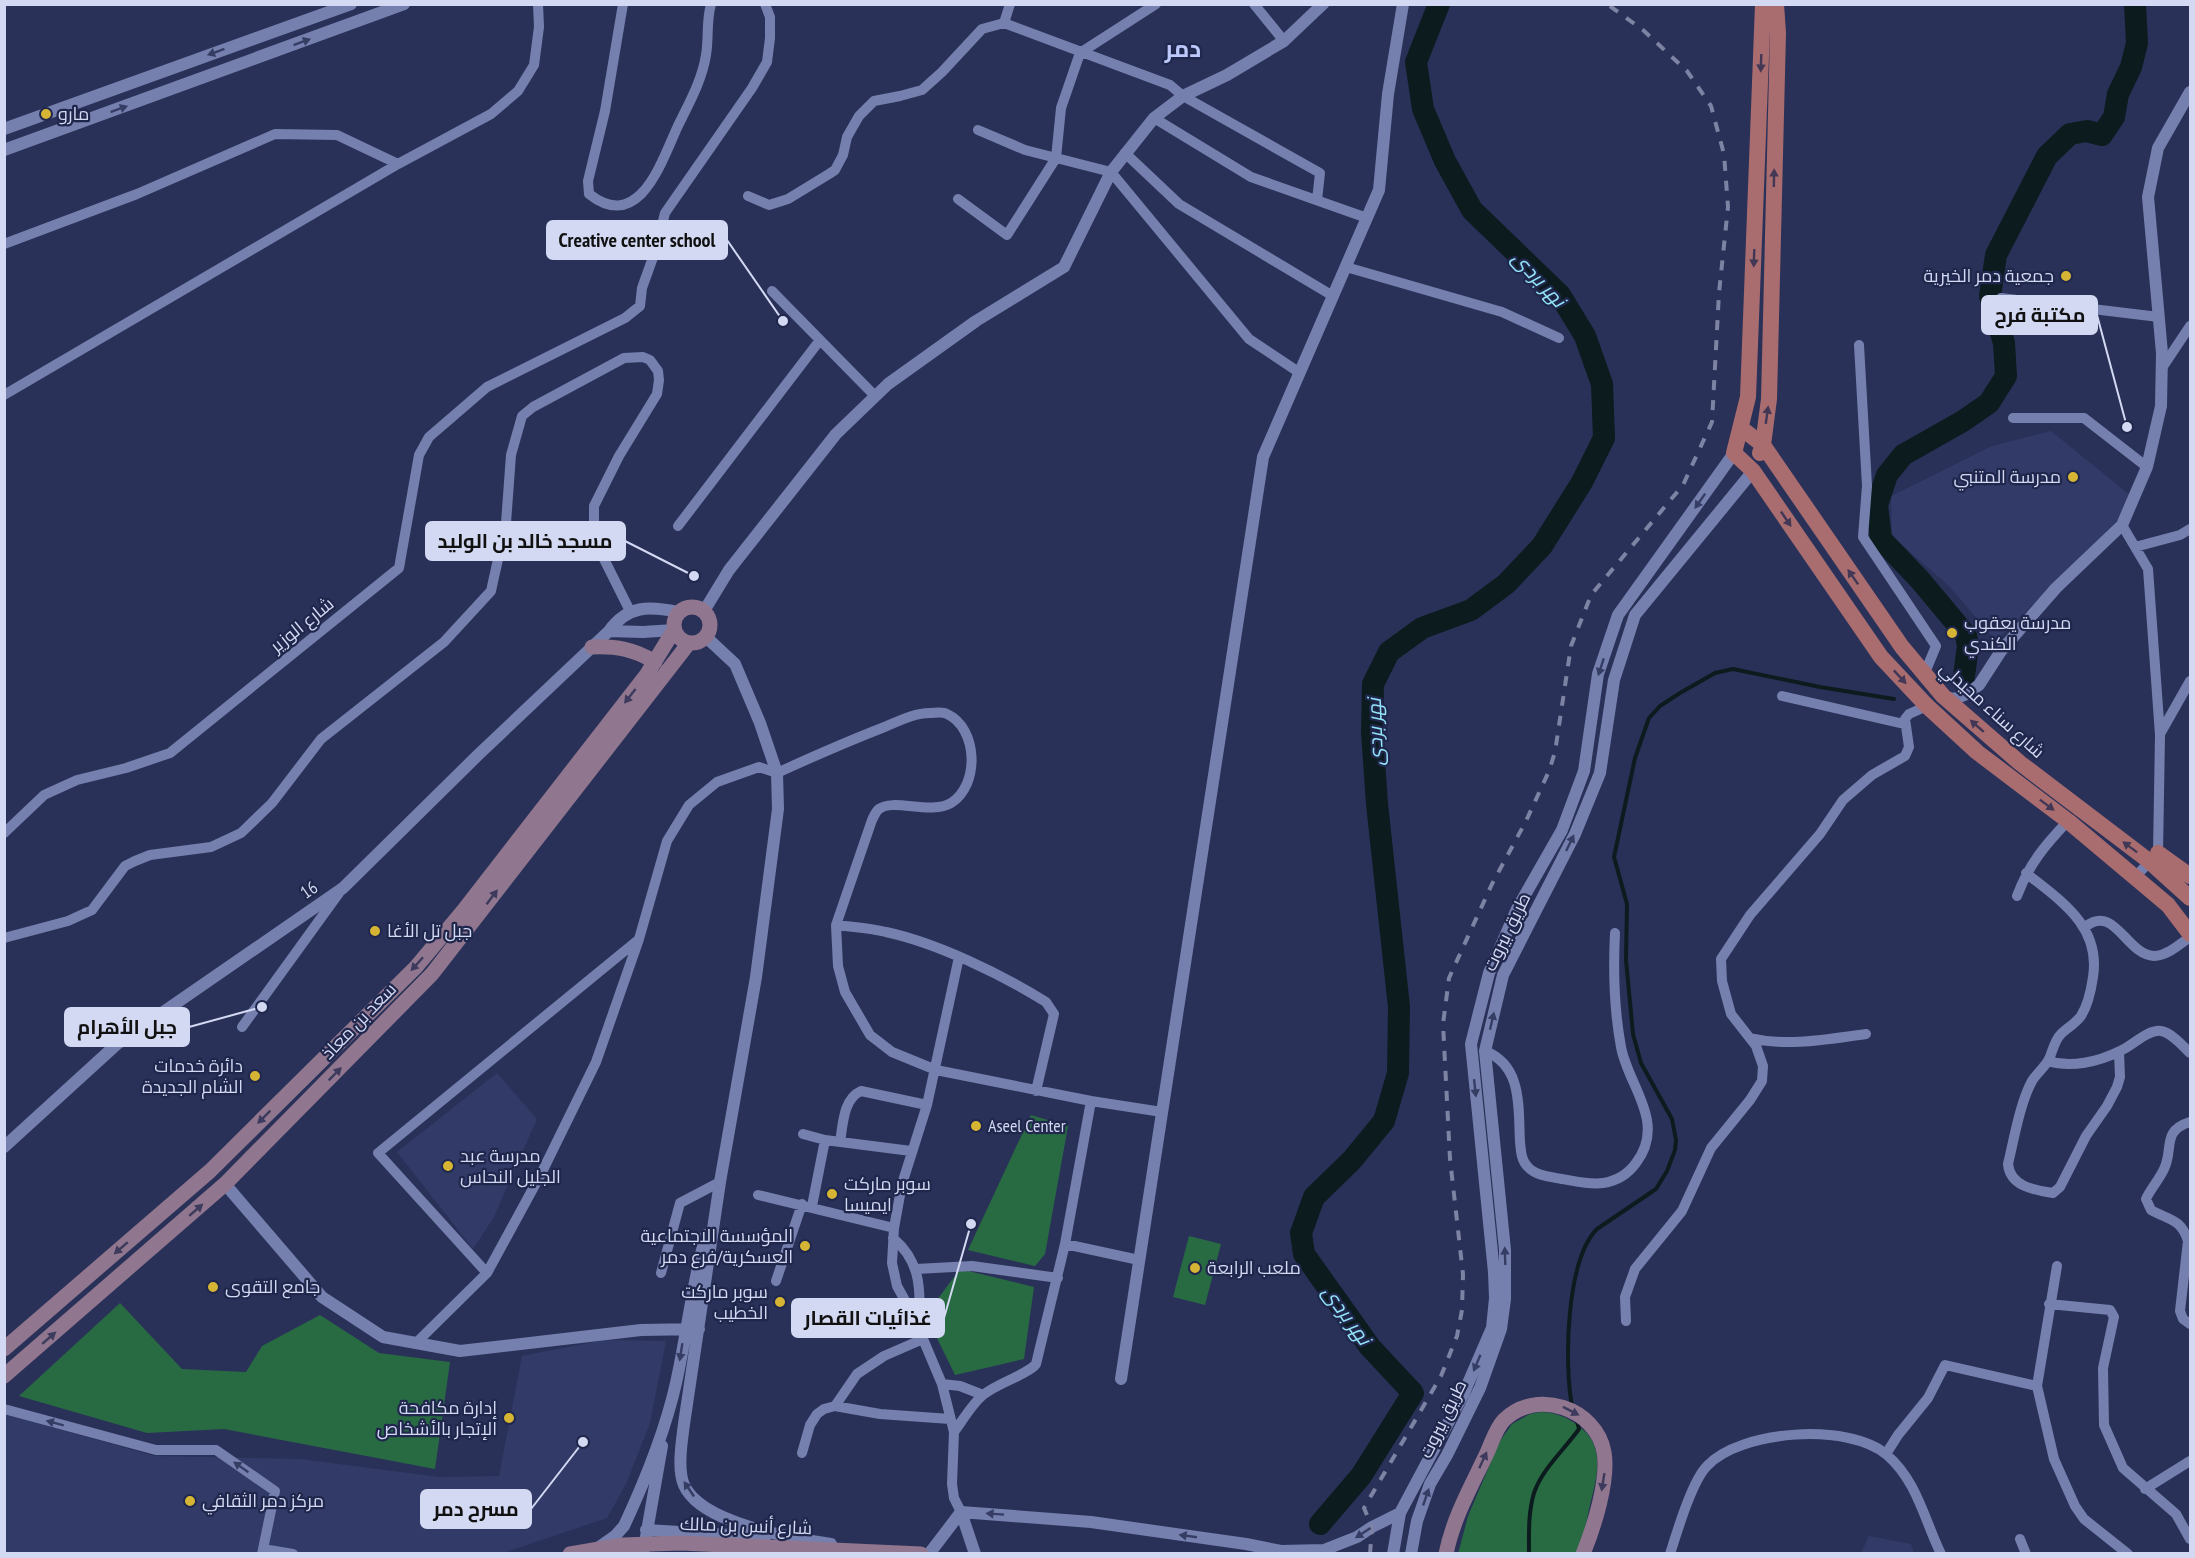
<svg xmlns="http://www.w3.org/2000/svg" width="2195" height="1558" font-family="'PT Sans Narrow',Cairo,sans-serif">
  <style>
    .built { fill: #323a68 }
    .green { fill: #286b43 }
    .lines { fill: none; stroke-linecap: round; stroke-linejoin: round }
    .stream { stroke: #0c1b1e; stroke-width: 4 }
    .river { stroke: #0c1b1e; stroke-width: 22 }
    .minor { stroke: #7680ae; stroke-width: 10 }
    .tertiary { stroke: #7680ae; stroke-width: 12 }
    .secondary { stroke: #90768e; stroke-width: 15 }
    .primary { stroke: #a96c6f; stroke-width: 16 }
    .rail { stroke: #7c83a3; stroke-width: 4; stroke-dasharray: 10 10; stroke-linecap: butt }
    .oneway { fill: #363d65 }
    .oneway2 { fill: #423856 }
    .oneway3 { fill: #3c3b5d }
    .poi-dot { fill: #d6b534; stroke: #20274d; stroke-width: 2 }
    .labels { text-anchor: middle; stroke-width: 4.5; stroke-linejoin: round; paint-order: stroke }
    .poi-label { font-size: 18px; fill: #d3d9f2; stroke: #20274d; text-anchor: start }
    .street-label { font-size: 18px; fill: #d3d9f2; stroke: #20274d }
    .water-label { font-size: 20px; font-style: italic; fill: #93e3f6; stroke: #20274d }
    .district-label { font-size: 24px; font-weight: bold; fill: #bdc9fa; stroke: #20274d }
    .leader { fill: none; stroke: #d3d9f2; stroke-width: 2 }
    .callout-dot { fill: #d3d9f2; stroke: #20274d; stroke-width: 2 }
    .callout { fill: #d3d9f2; stroke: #d3d9f2; stroke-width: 2 }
    .callout-label { font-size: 20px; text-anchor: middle; font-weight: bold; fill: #111 }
  </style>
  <rect width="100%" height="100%" fill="#2a3158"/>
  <path class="built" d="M2051,431L2137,501L1996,641L1950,587L1892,536L1891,496L1992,446Z
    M497,1073L537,1119L494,1217L473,1249L397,1152Z
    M604,1340L666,1341L650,1423L626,1484L607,1518L503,1553H5L4,1414L155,1456L300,1459L439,1477L499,1476L522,1356Z
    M1869,1536L1911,1544L1914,1553H1861Z"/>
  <path class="green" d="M1031,1115L1068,1126L1045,1254L1035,1266L968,1250Z
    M1189,1236L1221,1244L1205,1305L1173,1297Z
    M960,1269L1034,1287L1024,1359L955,1375L934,1332V1304Z
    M120,1303L182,1369L246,1372L262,1346L320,1315L379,1353L450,1362L435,1469L224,1429L147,1433L19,1396Z
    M1541,1412C1557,1413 1567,1417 1580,1427C1607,1448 1596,1480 1589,1509C1586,1525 1583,1539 1576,1553L1458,1554L1468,1516L1500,1441L1512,1424L1530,1414Z"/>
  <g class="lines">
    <path class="stream" d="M1572,1406C1564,1364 1566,1260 1597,1229L1656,1189L1667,1171L1675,1150L1676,1140L1672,1119L1641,1063L1633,1034L1626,960L1627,904L1614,857L1635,758L1649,718L1660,706L1680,693L1715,673L1733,669L1820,687L1894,699
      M1529,1554C1529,1534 1528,1513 1534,1493C1542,1469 1564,1450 1579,1429L1577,1421"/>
    <path class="river" d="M1964,676L1968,646L1966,635L1920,580L1881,539L1877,505L1887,475L1903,455L1963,421L1989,403L2006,376L2004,343L1990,296L1996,255L2047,156L2070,134L2087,131L2102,135L2114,117L2118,94L2131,67L2137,43L2135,4
      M1320,1524L1361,1476L1413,1393L1370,1347L1333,1295L1304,1254L1301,1233L1314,1197L1352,1160L1384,1121L1398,1073L1399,1007L1377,804L1372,732L1373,684L1389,652L1422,628L1471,610L1506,584L1542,546L1582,482L1604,438L1602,384L1585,336L1560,295L1472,210L1445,161L1423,109L1416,62L1439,4"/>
    <path class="minor" d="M623,4L605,111L588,181L589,194C639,233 661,163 677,128C688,105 702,81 706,55C709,38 706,22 711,4
      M1254,4L1284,41
      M1004,23L1170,85L1183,96L1320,173L1317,200
      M1154,118L1251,177L1367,218
      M978,130L1025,150L1111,172L1249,339L1300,373
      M1125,153L1179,204L1333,296
      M748,196L769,205L788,199L829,174L835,170L843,155L847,137L859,116L874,101L900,96L922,90L942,72L982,29L1004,23L1010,4
      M958,199L1007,235L1056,158L1061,108L1080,53L1156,4
      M4,244L137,194L275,134L337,135L398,164
      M1346,267L1502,312L1559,338
      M772,291L875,396
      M2001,298L2159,317
      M1859,345L1867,486L1863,537L1936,646L1924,675
      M2162,368L2190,326
      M4,395L398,164L491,114L518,91L534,65L539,27L538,4
      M2013,418H2084L2147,467
      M2122,525L2148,569L2160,735L2158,853L2135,877
      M678,526L820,340
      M2135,547L2180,535L2190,529
      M1782,696L1904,724
      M2160,734L2190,681
      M4,833L44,795L77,780L126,768L170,753L399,568L419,455L429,437L487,387L625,318L640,306L642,288L656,249L665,213L752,88L767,62L770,38V17L765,4
      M2026,873C2061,901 2101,926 2093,977C2091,991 2088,1005 2081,1016C2075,1024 2067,1028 2061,1034C2054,1041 2053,1051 2049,1059C2045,1067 2037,1073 2032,1081C2020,1103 2014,1139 2008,1164C2010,1186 2033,1190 2053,1193L2060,1187L2086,1136L2107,1106L2117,1087L2120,1077L2119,1052
      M2017,896C2029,864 2045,845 2068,821
      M836,925C852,927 870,928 886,932C937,943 1001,974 1046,1002L1054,1014L1036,1091
      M2085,927C2115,903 2126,955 2154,956C2167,956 2180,944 2190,937
      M4,938L68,921L92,910L125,866L135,861L150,855L211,847L241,833L272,803L321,739L444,642L491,591L506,523L511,455L522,416L533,407L624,358L643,357L650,360L658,371L659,380L657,394L619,456L594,506V522L599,549L630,611
      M959,957L927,1105L902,1184L894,1228L892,1263L897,1286L907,1304L919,1318L923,1339L942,1384L954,1432L952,1484L954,1498L961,1512
      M242,1027L339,893
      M1750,1038C1788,1047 1828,1039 1866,1034
      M1485,1051C1523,1066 1518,1107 1520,1142C1521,1151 1521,1160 1528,1167C1536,1176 1551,1177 1562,1179C1575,1181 1589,1185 1603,1183C1617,1181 1628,1174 1636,1163C1667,1122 1628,1086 1621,1047C1614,1009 1613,972 1615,933
      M2048,1061C2071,1068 2098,1062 2120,1051C2132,1046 2148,1029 2161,1031C2172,1033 2183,1046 2190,1053
      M1091,1101L1162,1112
      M2190,1122C2161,1131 2174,1149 2164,1169C2159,1180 2151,1188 2146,1199L2151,1210C2168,1220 2181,1218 2188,1241L2180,1311L2183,1319L2190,1324
      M803,1134L825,1140L911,1151
      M840,1142C843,1125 843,1099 861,1091L927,1105
      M758,1195L894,1228
      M812,1206L825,1140
      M893,1238C919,1260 921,1286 919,1318
      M1065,1244L1139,1260
      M2057,1266L2037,1386L2054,1459L2075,1506L2084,1519L2128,1554
      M916,1269L972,1266L1058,1278
      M487,1273L378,1153L638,940
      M661,1273L680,1203L720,1182
      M776,1281L802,1204
      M2049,1304L2110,1310L2114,1317L2103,1368L2104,1425L2123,1468L2176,1514L2190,1539
      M1626,1321L1625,1297L1635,1269L1682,1211L1711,1148L1750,1100L1762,1081L1763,1066L1756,1046L1731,1014L1722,981L1721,959L1750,915L1820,834L1843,800L1872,775L1905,756L1909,747L1905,719L1909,714L1927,706
      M416,1343L487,1273L542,1172L596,1062L639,939L667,841L689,805L717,782L759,767L777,773C812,757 846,742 882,728C897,722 913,713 930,713C935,713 942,711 947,714C978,728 980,785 951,803C931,815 893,798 879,809C876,811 874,816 872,820L836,925L838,966L845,992L870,1035L892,1052L936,1070L1091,1101L1065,1244L1036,1364C1027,1375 997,1383 983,1395C972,1404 963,1420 954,1432
      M942,1384L960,1386L983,1395
      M835,1406L857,1374L884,1356L923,1339
      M4,1409L156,1450H216L275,1491L262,1554
      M802,1453L810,1425L817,1414L824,1409L835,1406L880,1414L950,1419
      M1886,1454L1898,1435L1928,1398L1945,1365L2037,1386
      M2145,1489L2190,1461
      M2020,1539L2026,1554
      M263,1549L293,1554
      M1670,1554C1677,1532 1692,1481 1707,1466C1740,1430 1849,1422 1887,1455C1917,1481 1924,1519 1941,1554"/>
    <path class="tertiary" d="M4,129L351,4
      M4,150L404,4
      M704,611L729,570L836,434L888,384L976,321L1064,267L1111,172L1154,118L1183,96L1227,75L1284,41L1323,4
      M609,631L643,632L674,630
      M706,637L735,664L760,723L777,773L778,809L756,977L720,1182L684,1424C682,1440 677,1469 684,1485C701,1524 793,1538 831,1544
      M1943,697L1954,699L1967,694L1979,685L2001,651L2056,588L2122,525L2147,467L2161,406L2162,353L2148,197L2158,148L2190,92
      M4,1147L117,1044L343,888L479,754L609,631C628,605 649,606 678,612
      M225,1184L322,1297L383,1337L460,1351L641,1330L699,1329
      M1121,1379L1263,457L1379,190L1388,94L1403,4
      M961,1512L975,1554
      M646,1530L765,1537
      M598,1548L615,1536L624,1526C645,1481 665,1432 676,1383C687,1334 692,1283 706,1235
      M643,1554L662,1446
      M929,1554L961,1512L1091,1522L1246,1544L1281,1551L1324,1550L1357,1537L1372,1527L1400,1513
      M1393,1554L1400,1513L1463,1395L1492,1328L1495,1298L1494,1272L1471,1044L1489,973L1517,909L1562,830L1584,771L1598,674L1618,615L1734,453
      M1411,1554L1417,1521L1430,1484L1447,1455L1480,1388L1501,1329L1505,1299V1250L1485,1051L1503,975L1575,834L1600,773L1614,680L1635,615L1753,471"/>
    <path class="secondary" d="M674 625a18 18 0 1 1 36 0a18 18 0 1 1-36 0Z
      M592,647C616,646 634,649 655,662
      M4,1349L210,1171L416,967L463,911L647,674L674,630
      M4,1376L225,1184L432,974L689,643
      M570,1554L623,1545L680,1543L921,1554
      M1446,1554C1453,1518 1472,1485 1487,1453C1492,1442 1496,1428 1504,1420C1536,1388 1596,1408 1604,1452C1609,1480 1594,1527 1583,1554"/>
    <path class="primary" d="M1763,4L1748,397L1734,453L1753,471L1881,657L1927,706L1977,752L2068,821L2168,905L2190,934
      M1741,428L1763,445L1902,647L1943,696L2020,763L2149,861L2190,898
      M1760,453L1763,445L1769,399L1778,33L1776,4
      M2158,853L2190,876"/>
    <path class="rail" d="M1370,1554L1372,1527L1364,1508L1441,1376L1457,1336L1462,1310L1463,1274L1450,1159L1443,1024L1449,978L1492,884L1526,821L1549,771L1555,752L1571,646L1591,595L1683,485L1712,422L1719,293L1728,207L1724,154L1711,106L1687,71L1643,30L1607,4"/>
  </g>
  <defs><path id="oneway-solid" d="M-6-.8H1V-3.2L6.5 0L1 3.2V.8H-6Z" transform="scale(1.5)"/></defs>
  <g class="oneway">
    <use href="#oneway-solid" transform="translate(302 42) rotate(-20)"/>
    <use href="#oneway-solid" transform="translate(216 52) rotate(160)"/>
    <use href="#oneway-solid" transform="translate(119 109) rotate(-20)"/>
    <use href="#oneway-solid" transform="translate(1700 501) rotate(125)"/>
    <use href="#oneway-solid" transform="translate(1601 667) rotate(108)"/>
    <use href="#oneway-solid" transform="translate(1570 843) rotate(-64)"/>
    <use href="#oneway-solid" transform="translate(1492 1021) rotate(-77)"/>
    <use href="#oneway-solid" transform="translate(1475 1088) rotate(84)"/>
    <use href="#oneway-solid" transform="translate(1505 1256) rotate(-92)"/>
    <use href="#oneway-solid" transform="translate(681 1352) rotate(99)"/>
    <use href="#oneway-solid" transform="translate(1477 1363) rotate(113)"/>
    <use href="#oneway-solid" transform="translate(55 1423) rotate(-165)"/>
    <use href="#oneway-solid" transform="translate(241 1467) rotate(-145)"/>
    <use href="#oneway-solid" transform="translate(689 1489) rotate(-124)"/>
    <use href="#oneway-solid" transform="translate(1426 1497) rotate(-71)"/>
    <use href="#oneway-solid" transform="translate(995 1514) rotate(-176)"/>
    <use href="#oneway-solid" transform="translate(1363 1533) rotate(147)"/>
    <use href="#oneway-solid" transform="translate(1188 1536) rotate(-172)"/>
  </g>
  <g class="oneway2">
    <use href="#oneway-solid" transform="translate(1761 63) rotate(92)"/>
    <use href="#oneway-solid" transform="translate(1774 178) rotate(-89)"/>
    <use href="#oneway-solid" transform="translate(1754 258) rotate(92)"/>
    <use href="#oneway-solid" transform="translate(1767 415) rotate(-82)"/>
    <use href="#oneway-solid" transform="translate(1786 519) rotate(56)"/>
    <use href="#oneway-solid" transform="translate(1853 577) rotate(-125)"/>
    <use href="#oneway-solid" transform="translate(1900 677) rotate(47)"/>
    <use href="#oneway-solid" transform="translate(1977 726) rotate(-139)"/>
    <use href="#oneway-solid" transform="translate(2047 805) rotate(37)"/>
    <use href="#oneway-solid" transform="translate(2130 847) rotate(-143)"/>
  </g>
  <g class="oneway3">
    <use href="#oneway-solid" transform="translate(630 696) rotate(128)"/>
    <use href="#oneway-solid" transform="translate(492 897) rotate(-53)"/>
    <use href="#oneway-solid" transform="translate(417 964) rotate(132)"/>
    <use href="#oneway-solid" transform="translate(335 1074) rotate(-45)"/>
    <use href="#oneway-solid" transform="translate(264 1117) rotate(135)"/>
    <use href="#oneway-solid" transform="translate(196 1210) rotate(-41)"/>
    <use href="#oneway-solid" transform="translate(121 1248) rotate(139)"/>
    <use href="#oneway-solid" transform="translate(49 1338) rotate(-41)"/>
    <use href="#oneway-solid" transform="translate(1571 1411) rotate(27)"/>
    <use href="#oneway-solid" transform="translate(1483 1460) rotate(-65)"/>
    <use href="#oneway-solid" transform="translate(1603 1482) rotate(99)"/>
  </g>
  <g class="poi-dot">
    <circle cx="46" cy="114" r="6"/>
    <circle cx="2066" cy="276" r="6"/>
    <circle cx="2073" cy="477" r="6"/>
    <circle cx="1952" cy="633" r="6"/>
    <circle cx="375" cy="931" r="6"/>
    <circle cx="255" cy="1076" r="6"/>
    <circle cx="976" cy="1126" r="6"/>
    <circle cx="448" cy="1166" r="6"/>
    <circle cx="832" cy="1194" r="6"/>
    <circle cx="805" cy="1246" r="6"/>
    <circle cx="1195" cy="1268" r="6"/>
    <circle cx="213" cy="1287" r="6"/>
    <circle cx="780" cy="1302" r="6"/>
    <circle cx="509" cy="1418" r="6"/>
    <circle cx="190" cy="1501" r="6"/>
  </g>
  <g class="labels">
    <g class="poi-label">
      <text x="58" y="120">مارو</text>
      <text x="2054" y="282" text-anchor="end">جمعية دمر الخيرية</text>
      <text x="2061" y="483" text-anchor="end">مدرسة المتنبي</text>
      <text x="1964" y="629">مدرسة يعقوب<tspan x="1964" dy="21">الكندي</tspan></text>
      <text x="387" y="937">جبل تل الأغا</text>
      <text x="243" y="1072" text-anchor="end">دائرة خدمات<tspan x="243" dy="21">الشام الجديدة</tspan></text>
      <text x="988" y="1132">Aseel Center</text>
      <text x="460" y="1162">مدرسة عبد<tspan x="460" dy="21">الجليل النحاس</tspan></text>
      <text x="844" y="1190">سوبر ماركت<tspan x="844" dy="21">ايميسا</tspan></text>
      <text x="793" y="1242" text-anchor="end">المؤسسة الاجتماعية<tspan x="793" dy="21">العسكرية/فرع دمر</tspan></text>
      <text x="1207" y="1274">ملعب الرابعة</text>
      <text x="225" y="1293">جامع التقوى</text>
      <text x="768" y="1298" text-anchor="end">سوبر ماركت<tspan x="768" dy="21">الخطيب</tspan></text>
      <text x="497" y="1414" text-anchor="end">إدارة مكافحة<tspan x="497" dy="21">الإتجار بالأشخاص</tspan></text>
      <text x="202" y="1507">مركز دمر الثقافي</text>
    </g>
    <g class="street-label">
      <text transform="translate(302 625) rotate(-39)" y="6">شارع الوزير</text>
      <text transform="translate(1992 710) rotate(42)" y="6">شارع سناء محيدلي</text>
      <text transform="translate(309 890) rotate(-35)" y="6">16</text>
      <text transform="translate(1507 932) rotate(-64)" y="6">طريق بيروت</text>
      <text transform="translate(359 1021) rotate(-46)" y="6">سعد بن معاذ</text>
      <text transform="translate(1443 1419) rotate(-64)" y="6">طريق بيروت</text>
      <text transform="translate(746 1526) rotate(2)" y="6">شارع أنس بن مالك</text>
    </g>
    <g class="water-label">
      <text transform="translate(1539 279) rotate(47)" y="7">نهر بردى</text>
      <text transform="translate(1375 732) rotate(-92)" y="7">نهر بردى</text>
      <text transform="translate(1347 1315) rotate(54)" y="7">نهر بردى</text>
    </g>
    <g class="district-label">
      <text x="1183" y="57">دمر</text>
    </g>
  </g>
  <path class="leader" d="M783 321L727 240M2127 427L2097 315M694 576L625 541M262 1007L189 1027M971 1224L944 1318M583 1442L531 1509"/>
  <g class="callout-dot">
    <circle cx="783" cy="321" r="6"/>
    <circle cx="2127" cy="427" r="6"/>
    <circle cx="694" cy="576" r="6"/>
    <circle cx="262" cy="1007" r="6"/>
    <circle cx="971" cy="1224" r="6"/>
    <circle cx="583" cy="1442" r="6"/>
  </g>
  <g class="callout">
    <rect x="547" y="221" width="180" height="38" rx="6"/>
    <rect x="1982" y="296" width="115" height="38" rx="6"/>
    <rect x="426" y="522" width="199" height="38" rx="6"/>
    <rect x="65" y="1008" width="124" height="38" rx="6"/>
    <rect x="792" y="1299" width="152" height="38" rx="6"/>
    <rect x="421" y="1490" width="110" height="38" rx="6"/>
  </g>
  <g class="callout-label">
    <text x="637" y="247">Creative center school</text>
    <text x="2040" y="322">مكتبة فرح</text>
    <text x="525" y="548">مسجد خالد بن الوليد</text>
    <text x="127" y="1034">جبل الأهرام</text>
    <text x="868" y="1325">غذائيات القصار</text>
    <text x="476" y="1516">مسرح دمر</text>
  </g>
  <rect width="2195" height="1558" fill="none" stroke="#d3d9f2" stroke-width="12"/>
</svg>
